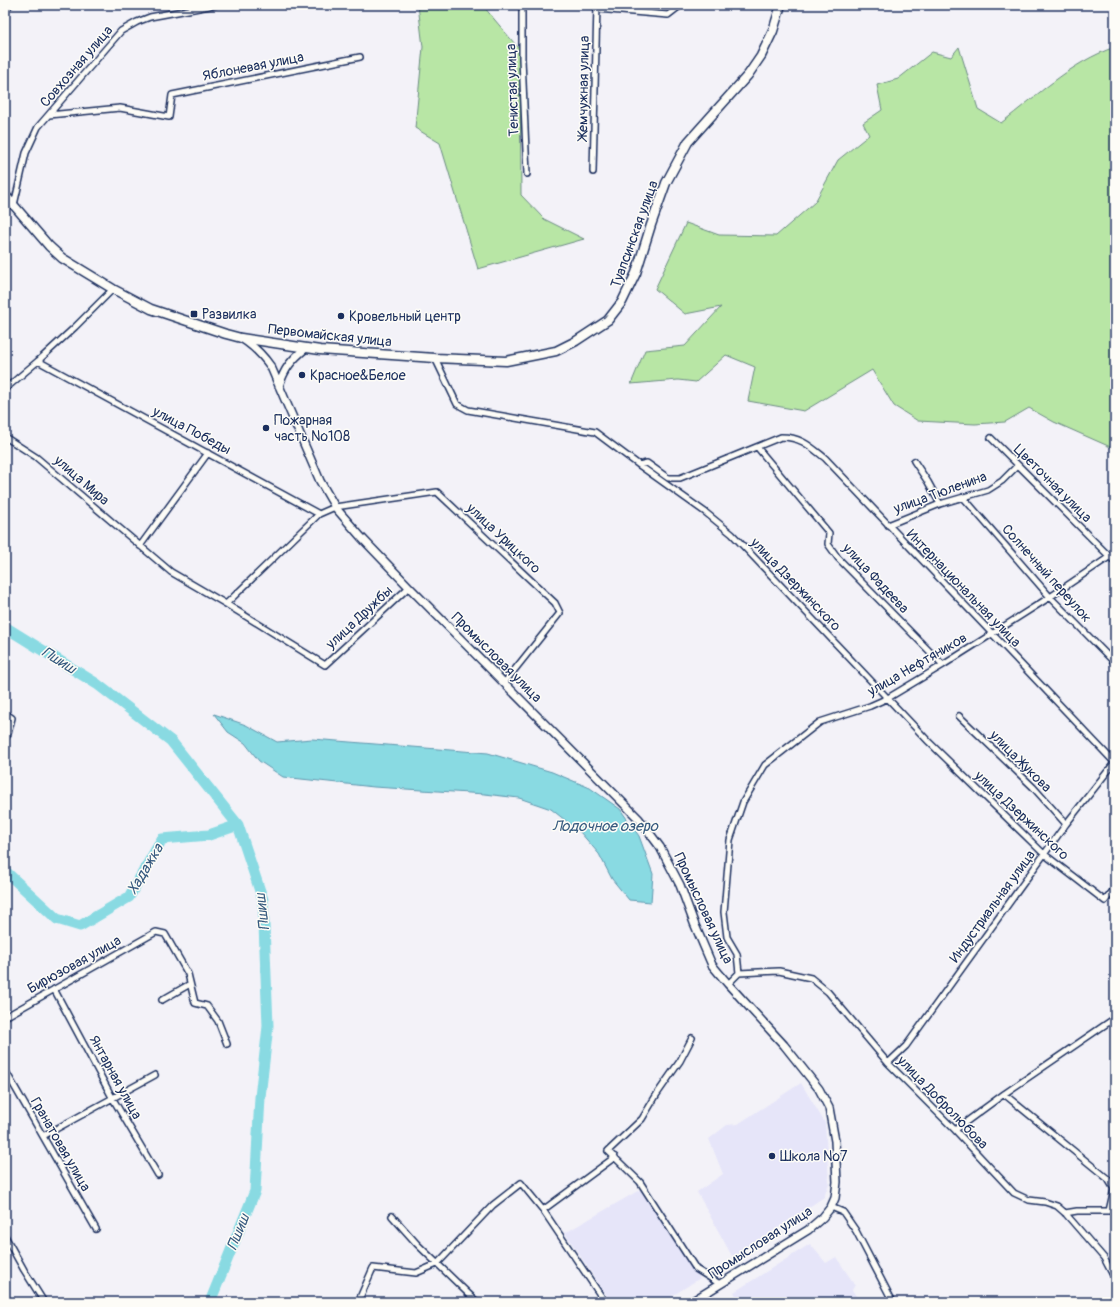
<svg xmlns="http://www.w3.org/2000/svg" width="1120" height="1307" font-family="Pangolin,sans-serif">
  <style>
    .built { fill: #e6e5f9 }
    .green { fill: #b8e6a5; stroke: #6a8a82 }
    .water { fill: #89dae2; stroke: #5d96ad }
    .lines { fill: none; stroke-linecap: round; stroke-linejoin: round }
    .river { stroke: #89dae2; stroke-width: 11 }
    .minor-casing { stroke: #1b2f5e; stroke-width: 8 }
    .secondary-casing { stroke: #1b2f5e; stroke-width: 10 }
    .primary-casing { stroke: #1b2f5e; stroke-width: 11 }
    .minor { stroke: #fdfcf7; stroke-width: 5 }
    .secondary { stroke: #fdfcf7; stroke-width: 7 }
    .primary { stroke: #fdfcf7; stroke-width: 8 }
    .poi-dot { fill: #1b2f5e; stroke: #fdfcf7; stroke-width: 1.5 }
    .labels { text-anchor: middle; stroke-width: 3; stroke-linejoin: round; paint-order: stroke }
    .street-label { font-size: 14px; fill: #1b2f5e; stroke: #fdfcf7 }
    .poi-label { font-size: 14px; fill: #1b2f5e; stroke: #fdfcf7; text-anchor: start }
    .water-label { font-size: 15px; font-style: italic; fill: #365a7f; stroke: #fdfcf7 }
  </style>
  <rect width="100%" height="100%" fill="#f3f2f8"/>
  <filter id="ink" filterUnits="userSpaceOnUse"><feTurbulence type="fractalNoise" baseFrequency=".025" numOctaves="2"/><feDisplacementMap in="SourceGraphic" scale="8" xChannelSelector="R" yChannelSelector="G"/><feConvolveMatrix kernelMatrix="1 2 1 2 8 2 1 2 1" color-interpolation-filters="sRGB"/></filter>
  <g filter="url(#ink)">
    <path class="built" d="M801,1083L825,1123L829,1183L824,1197L733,1258L697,1192L723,1174L709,1139L727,1125L738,1124Z
      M643,1188L700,1278L663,1302H611L565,1233Z
      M810,1244L826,1263L836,1257L855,1285L852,1290L860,1302H739L734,1292Z"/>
    <path class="green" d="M418,5H484V7L520,50L521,195L544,219L584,239L478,269L440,143L415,128L423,47Z
      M959,47L978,109L1001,123C1037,96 1071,62 1115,47V449L1054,422L1029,408L1005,422L975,424L918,421L894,406L872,370L804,411L748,401L755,367L726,355L696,382L678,380L631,384L645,350L685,346L721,307L685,314L655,289L686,223L719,235L776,236L815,202L838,160L869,135L863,123L882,110L877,85L898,79L932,52L951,57Z"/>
    <path class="water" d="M214,714L246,725L277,742L312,739L488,753L552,772L590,788L620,809L639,836L653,874L651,902L629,900L612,879L599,854L580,832L551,809L519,798L485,794L374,787L283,777L259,761L245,743L228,732Z"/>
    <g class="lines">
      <path class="river" d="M5,627L97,684L171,741L238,825L263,900L268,1026L260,1097L255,1191L210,1302
        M5,871L57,919L80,926L129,897L162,839L209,835L238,825"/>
      <g class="minor-casing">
        <path id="minor" d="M522,5V59L527,174
          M5,9L10,5
          M597,9L668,15L681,5
          M49,115L120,108L169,117L172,95L360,57
          M593,172L597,5
          M14,205L26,153L38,127L121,31L137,22L150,17L215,5
          M435,358L457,404L468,410L595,432L639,465L705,512L732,534L929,742L1044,854L1105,901L1115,888
          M38,361L319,514L335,507L437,492L555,603L560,613L504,683
          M5,389L38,361L75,327L113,289
          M5,437L36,457L171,572L226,604L325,665L409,587
          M991,438L1115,562
          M757,447L829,533L828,544L838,558L943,665
          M914,461L928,482L940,504
          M639,465L647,463L668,478H680L781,437C801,437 810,446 825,458L1115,763
          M963,497L1050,597L1115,663
          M888,525L940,504L988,490L1002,481L1018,465
          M140,546L208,453
          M226,604L319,514
          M5,713L12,718L8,734L5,739
          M959,716L1033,787L1066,824
          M739,973L779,971L811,978L828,992L888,1063L955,1130L1014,1193L1029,1200L1045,1202L1057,1206L1065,1213L1104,1258L1115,1279
          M728,984L739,973L737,954L727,937L724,912L730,840L743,802L765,765L820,722L870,706L888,698L943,665L1050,597L1115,553
          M54,989L113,1099L158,1175
          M162,1000L190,984
          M5,1017L156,932L165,934L188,974L195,1003L207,1006L218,1021L227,1044
          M692,1038L680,1061L657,1094L642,1119L608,1151L640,1182L696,1269L720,1284
          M888,1063L906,1046L1066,824L1115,762
          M5,1070L96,1229
          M1004,1094L1108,1179L1114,1189L1109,1211
          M955,1130L1004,1094L1115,1018
          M43,1136L155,1075
          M831,1207L843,1212L856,1231L893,1302
          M543,1210L615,1157
          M1065,1213L1077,1211H1115
          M392,1216L417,1244L477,1302
          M5,1236L24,1270L44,1302
          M358,1302L373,1268L416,1273L437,1264L493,1205L521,1183L543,1210L605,1302"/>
      </g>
      <g class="secondary-casing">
        <path id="secondary" d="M241,338C254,346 262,354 271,367L320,481L335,507L361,537L409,587L639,819L660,847L680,885L694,923L712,965L728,984L784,1045L819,1089L829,1108L835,1141L837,1182L835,1198L831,1207L823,1217L808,1230L691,1302
          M279,386C284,369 292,359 306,348"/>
      </g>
      <g class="primary-casing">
        <path id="primary" d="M5,195L49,246L62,258L113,289L151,309L226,334L241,338L320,350L435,358L506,361L556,351L576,341L608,320L622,302L636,273L651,225L666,183L688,142L748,75L761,56L773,31L781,5"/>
      </g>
      <use href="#minor" class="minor"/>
      <use href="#secondary" class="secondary"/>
      <use href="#primary" class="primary"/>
    </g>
  </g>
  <g class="poi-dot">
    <rect x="190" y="310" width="8" height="8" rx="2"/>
    <circle cx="341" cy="316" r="4"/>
    <circle cx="302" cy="375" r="4"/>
    <circle cx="266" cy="428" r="4"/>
    <circle cx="772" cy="1156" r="4"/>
  </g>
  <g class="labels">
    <g class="street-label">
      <text transform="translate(76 66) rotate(-49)" y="5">Совхозная улица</text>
      <text transform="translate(253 66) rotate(-11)" y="5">Яблоневая улица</text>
      <text transform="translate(583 88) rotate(-89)" y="5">Жемчужная улица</text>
      <text transform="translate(512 90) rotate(-92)" y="5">Тенистая улица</text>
      <text transform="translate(634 234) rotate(-70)" y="5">Туапсинская улица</text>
      <text transform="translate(330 335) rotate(6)" y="5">Первомайская улица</text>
      <text transform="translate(192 430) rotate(28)" y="5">улица Победы</text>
      <text transform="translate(82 480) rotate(41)" y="5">улица Мира</text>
      <text transform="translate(1053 483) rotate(45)" y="5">Цветочная улица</text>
      <text transform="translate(940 492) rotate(-20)" y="5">улица Тюленина</text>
      <text transform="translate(504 538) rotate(43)" y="5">улица Урицкого</text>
      <text transform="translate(1047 573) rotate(48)" y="5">Солнечный переулок</text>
      <text transform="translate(876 578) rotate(47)" y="5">улица Фадеева</text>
      <text transform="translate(796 584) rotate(46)" y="5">улица Дзержинского</text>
      <text transform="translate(964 588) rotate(46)" y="5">Интернациональная улица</text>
      <text transform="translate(359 617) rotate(-43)" y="5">улица Дружбы</text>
      <text transform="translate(497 657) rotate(45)" y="5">Промысловая улица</text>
      <text transform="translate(917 664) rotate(-30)" y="5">улица Нефтяников</text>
      <text transform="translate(1021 761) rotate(45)" y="5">улица Жукова</text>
      <text transform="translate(1022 815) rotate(43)" y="5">улица Дзержинского</text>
      <text transform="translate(992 906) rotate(-54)" y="5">Индустриальная улица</text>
      <text transform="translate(704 908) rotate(65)" y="5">Промысловая улица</text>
      <text transform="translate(74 964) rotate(-29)" y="5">Бирюзовая улица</text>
      <text transform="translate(116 1077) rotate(61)" y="5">Янтарная улица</text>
      <text transform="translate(943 1102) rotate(46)" y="5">улица Добролюбова</text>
      <text transform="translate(61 1144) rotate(60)" y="5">Гранатовая улица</text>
      <text transform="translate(760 1242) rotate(-33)" y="5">Промысловая улица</text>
    </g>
    <g class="poi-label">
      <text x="202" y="319">Развилка</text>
      <text x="349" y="321">Кровельный центр</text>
      <text x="310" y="380">Красное&amp;Белое</text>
      <text x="274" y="425">Пожарная<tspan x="274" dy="16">часть №108</tspan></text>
      <text x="780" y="1161">Школа №7</text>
    </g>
    <g class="water-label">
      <text transform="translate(59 660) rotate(32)" y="5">Пшиш</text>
      <text x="605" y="831">Лодочное озеро</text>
      <text transform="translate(145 869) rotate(-59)" y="5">Хадажка</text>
      <text transform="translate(262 912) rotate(-97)" y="5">Пшиш</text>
      <text transform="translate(238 1232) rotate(-68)" y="5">Пшиш</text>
    </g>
  </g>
  <rect width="1120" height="1307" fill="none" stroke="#fdfcf7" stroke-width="20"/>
  <rect x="10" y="10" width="1100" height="1287" fill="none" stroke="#1b2f5e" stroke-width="1.5" filter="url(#ink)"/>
</svg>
